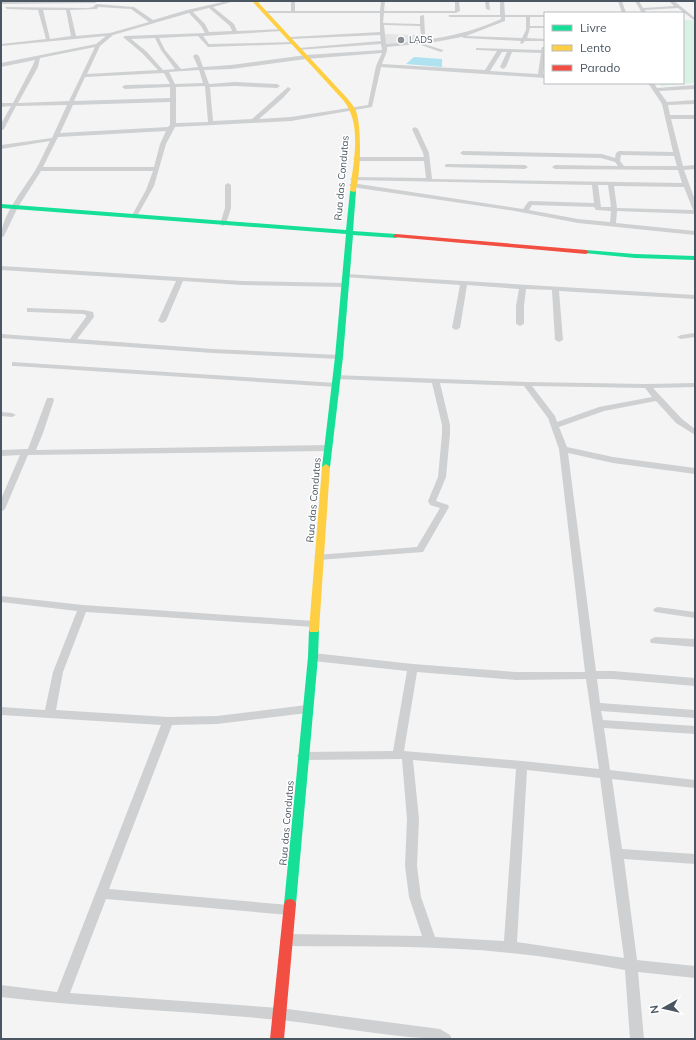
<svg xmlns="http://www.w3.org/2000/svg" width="696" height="1040" font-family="Mulish,sans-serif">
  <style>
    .education { fill: #e6e5e6 }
    .green { fill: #d9f2e3 }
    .water { fill: #aee2f0 }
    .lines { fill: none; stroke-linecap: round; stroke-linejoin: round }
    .street { fill: #ced0d2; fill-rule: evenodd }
    .fast { fill: #16e098; fill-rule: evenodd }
    .slow { fill: #ffcf43; fill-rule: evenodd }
    .jam { fill: #f24e42; fill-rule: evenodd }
    .poi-dot { fill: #868d94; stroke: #fff; stroke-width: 1.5 }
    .labels { text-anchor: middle; stroke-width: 3; stroke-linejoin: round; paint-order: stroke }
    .far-poi-label { font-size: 9px; fill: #4a5661; stroke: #fff; text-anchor: start }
    .street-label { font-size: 10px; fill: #4a5661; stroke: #fff }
  </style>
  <rect width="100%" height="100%" fill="#f4f4f4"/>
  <path class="education" d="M384,34L421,35L420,43L386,45Z"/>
  <path class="green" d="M683,20H692L695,22V83L661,86L660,83H683Z"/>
  <path class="water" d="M414,57L442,59V67L406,64Z"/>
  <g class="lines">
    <path class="street" d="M96,1L97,2L95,3L1,4V2Z
      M227,1H235L213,7L234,24L237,31L282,29L284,30L282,31L203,36L209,44L293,42L295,43L293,44L208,47L198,36L159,38L165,50L181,69L198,67L193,56L196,54L199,56L203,67L231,65L306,55L382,50L381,44L297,50V48H299L381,41L380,35L290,39L288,38L290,37L380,32V13H266L264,12L266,11H291V1H295V11H380L381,1H385L384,11H455V1H459L460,11L456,13H384L383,23L420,24V16L424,15L425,34L423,35L421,34L420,26L384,25L386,44C426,41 464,36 501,19V17H450L448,16L450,15H500V1H504L505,15H545V17H530V26H545V28H530L527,38L545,39V41H525L522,44L520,43L521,41L464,38L462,37L424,44L443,50V51L441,52L418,44L387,47V51L382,64L485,70L497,51L478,50H476V48L541,50L542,47H544L545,59L543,74H545V78L381,67L372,107L291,121L175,127L166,144L154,186L136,218L131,217L146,190L153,171H41L18,207L4,236L1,238C1,215 24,189 36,169C41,160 45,151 50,141L1,149V145L52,138L67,105L16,106L4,129L1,131V124L11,106L1,107V103H13L32,67L35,60L1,67V63L96,44L106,36L1,46V44L46,39L38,10L7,9L5,7L88,8L93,7L96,4L134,7L153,20L187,10ZM98,7L131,9L149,22L110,33L76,36L70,10L97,9ZM209,8L230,26L232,31L209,32L205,24L193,12ZM43,10H66L71,36L50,39ZM189,13L201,26L205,33L125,36L123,37L142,53L158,70L87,74L100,46L113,35ZM505,17H526V30L522,38L466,36L505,21ZM155,38L161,50L175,69L163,70L146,51L131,39ZM95,47L69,101L18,103L38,67L40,58ZM502,52H507L500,67L503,69L506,67L512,52L541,53L538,74L490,71ZM382,53L376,66L368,105L291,117L259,119L283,98L291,89L288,87L252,119L213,121L210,87L235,86L277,88L280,86L277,84L235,82L209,84L204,70L231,69L306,59ZM199,70L203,83L175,84L169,72ZM164,73L170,84L125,85L122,87L125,89L170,87V98L74,101L85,77ZM205,86L208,122L176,123V87ZM170,102V125L168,127L60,133L73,105ZM166,131L160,144L154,167H43L58,137Z
      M485,1H489L490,10L486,9Z
      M618,1H622L626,13H622Z
      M635,1H639L643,8L674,6L669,1H674L695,18V21L678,8L645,10L646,13H642Z
      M648,83H654L657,88L695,85V89L659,91L667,102L695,100V104L668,105L670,115H695V119H671L683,166L695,165V169L684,170L695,200V214L617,211L616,223L695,231V235L578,223L515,211L352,187L349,185L352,183L523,209L528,202L530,201L594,203L592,185L351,180L350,179L353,177L426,178L424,161H356L353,159L356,157H424L423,153L412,129L415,127L418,129L429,153L432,179L682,183L678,170L555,169L552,167L555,165L618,166L615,162L601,158L463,155L460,153L463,151L602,154L615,158L616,153L619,151L673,152L662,104ZM621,155L674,156L677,166H624L620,161ZM598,185H608L611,207H601ZM614,186L684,187L693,210L617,208ZM532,205L594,207L596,210L611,211L610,222L578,219L529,210Z
      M447,164L525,165L528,167L525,169L445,167V165Z
      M228,183L231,185V208L226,224L223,226L220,224L225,208V185Z
      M1,266L242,281L346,283L349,285L346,287L242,285L183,281L166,321L162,323L158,321L176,281L1,270Z
      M346,274L695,295V299L559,291L563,340L559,342L555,340L552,290L526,289L524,306V324L520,326L516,324V306L519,289L467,285L460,328L456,330L452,328L460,285L344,277V275Z
      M27,308L84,310L93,312L94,317L77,339L213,349L339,355L343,357L339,359L213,353L1,338V334L70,339L86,317V315L83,314L30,312H27Z
      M695,333V337L681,339L677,337L681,335Z
      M12,362L336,383L340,385L336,387L15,366H12Z
      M334,375L526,382L647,384L695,383V387L653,388L682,419L695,429V435L676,423L656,401L604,411L559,427L567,447L613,457L695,468V474L613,463L568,453L596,671H613L695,678V686L613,679H597L600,703L695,710V718L601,711L603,720L695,726V734L604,728L610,770L695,780V788L612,779L622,849L695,854V864L624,859L637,960L695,966V978L638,972L644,1039H630L625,970C587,963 549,957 511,953C436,945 361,947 286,946L282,944L280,940L282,936L286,934L422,936L409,897L405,866L407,819L402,759L303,760L299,759L297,756L299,753L303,752L393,751L407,671L313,661L309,660L308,657L309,654L313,653L413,664L516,672H585L559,449L548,418L524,386L440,383L450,425V434L446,477L436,501L448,505L449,507L423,552L319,560L314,557L316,555L417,547L440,508L430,505L428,501L438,477L442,434V425L432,383L337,379L333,377ZM532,386L645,388L652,397L599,407L557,422L555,416ZM417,672L516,680L586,679L599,769L522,761L404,751ZM413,760L516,769L504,941L435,937L421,897L417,866L419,819ZM527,770L600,778L624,958L517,942Z
      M47,398H53L54,400L43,433L36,450L328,445L332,448L328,451L28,455L5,509L1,512V499L20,455L1,456V450L28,449Z
      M1,412L12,413L16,415L12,417L1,416Z
      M1,596L83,605L314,621L317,622L319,624L317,626L314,627L86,612L63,672L56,710L168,717L217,716L307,705L311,706L312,709L311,712L307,713L217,724L172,725L109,889L289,905L293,906L295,910L293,914L289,915L106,899L70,993L280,1008L440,1029L450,1035L452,1039C394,1039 337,1026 280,1020C187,1011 94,1008 1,997V985L57,992L161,725L1,715V707L45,710L53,672L77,611L1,602Z
      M658,607L695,612V618L655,612L653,610L655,608Z
      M655,637L695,639V647L651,643L650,641L651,639Z"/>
    <path class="fast" d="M353,189L356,191L353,231L396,234L399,236L396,238L353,235L343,357L330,467L326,470L322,467L335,357L346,234L1,208V204L346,230L350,191Z
      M586,250L635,254L695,256V260L635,258L584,253L583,252Z
      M314,627L318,628L319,630L318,657L296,904L294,908L290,909L286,908L284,904L308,657L309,630L310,628Z"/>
    <path class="slow" d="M252,1H257L347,98C350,102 354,106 356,111C362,127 361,177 355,192L350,191C353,163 363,124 343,100Z
      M326,464L330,467L319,630L318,632H310L309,630L322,467Z"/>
    <path class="jam" d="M396,234L586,250L589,252L586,254L394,237L393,236Z
      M290,899L294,900L296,904L284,1039H270L284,904L286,900Z"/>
  </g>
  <circle class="poi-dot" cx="401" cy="40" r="4"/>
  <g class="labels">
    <g class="far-poi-label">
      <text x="409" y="43">LADS</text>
    </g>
    <g class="street-label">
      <text transform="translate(341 178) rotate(-85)" y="4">Rua das Condutas</text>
      <text transform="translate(313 500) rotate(-85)" y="4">Rua das Condutas</text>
      <text transform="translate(286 823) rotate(-85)" y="4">Rua das Condutas</text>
    </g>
  </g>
  <rect width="696" height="1040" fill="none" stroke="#4a5661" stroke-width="4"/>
  <rect x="544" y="12" width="140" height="72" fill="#ffffff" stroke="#b7bbc0"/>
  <rect x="552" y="25" width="20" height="6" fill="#16e098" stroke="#b7bbc0"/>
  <text x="580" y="32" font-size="12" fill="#4a5661">Livre</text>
  <rect x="552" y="45" width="20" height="6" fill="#ffcf43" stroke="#b7bbc0"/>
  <text x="580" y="52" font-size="12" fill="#4a5661">Lento</text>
  <rect x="552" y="65" width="20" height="6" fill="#f24e42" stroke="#b7bbc0"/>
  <text x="580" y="72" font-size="12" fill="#4a5661">Parado</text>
  <g transform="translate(664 1008) rotate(262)" stroke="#ffffff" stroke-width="3" paint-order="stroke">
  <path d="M0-3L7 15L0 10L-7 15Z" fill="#4a5661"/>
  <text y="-6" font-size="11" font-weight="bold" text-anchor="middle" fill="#4a5661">N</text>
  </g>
</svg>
